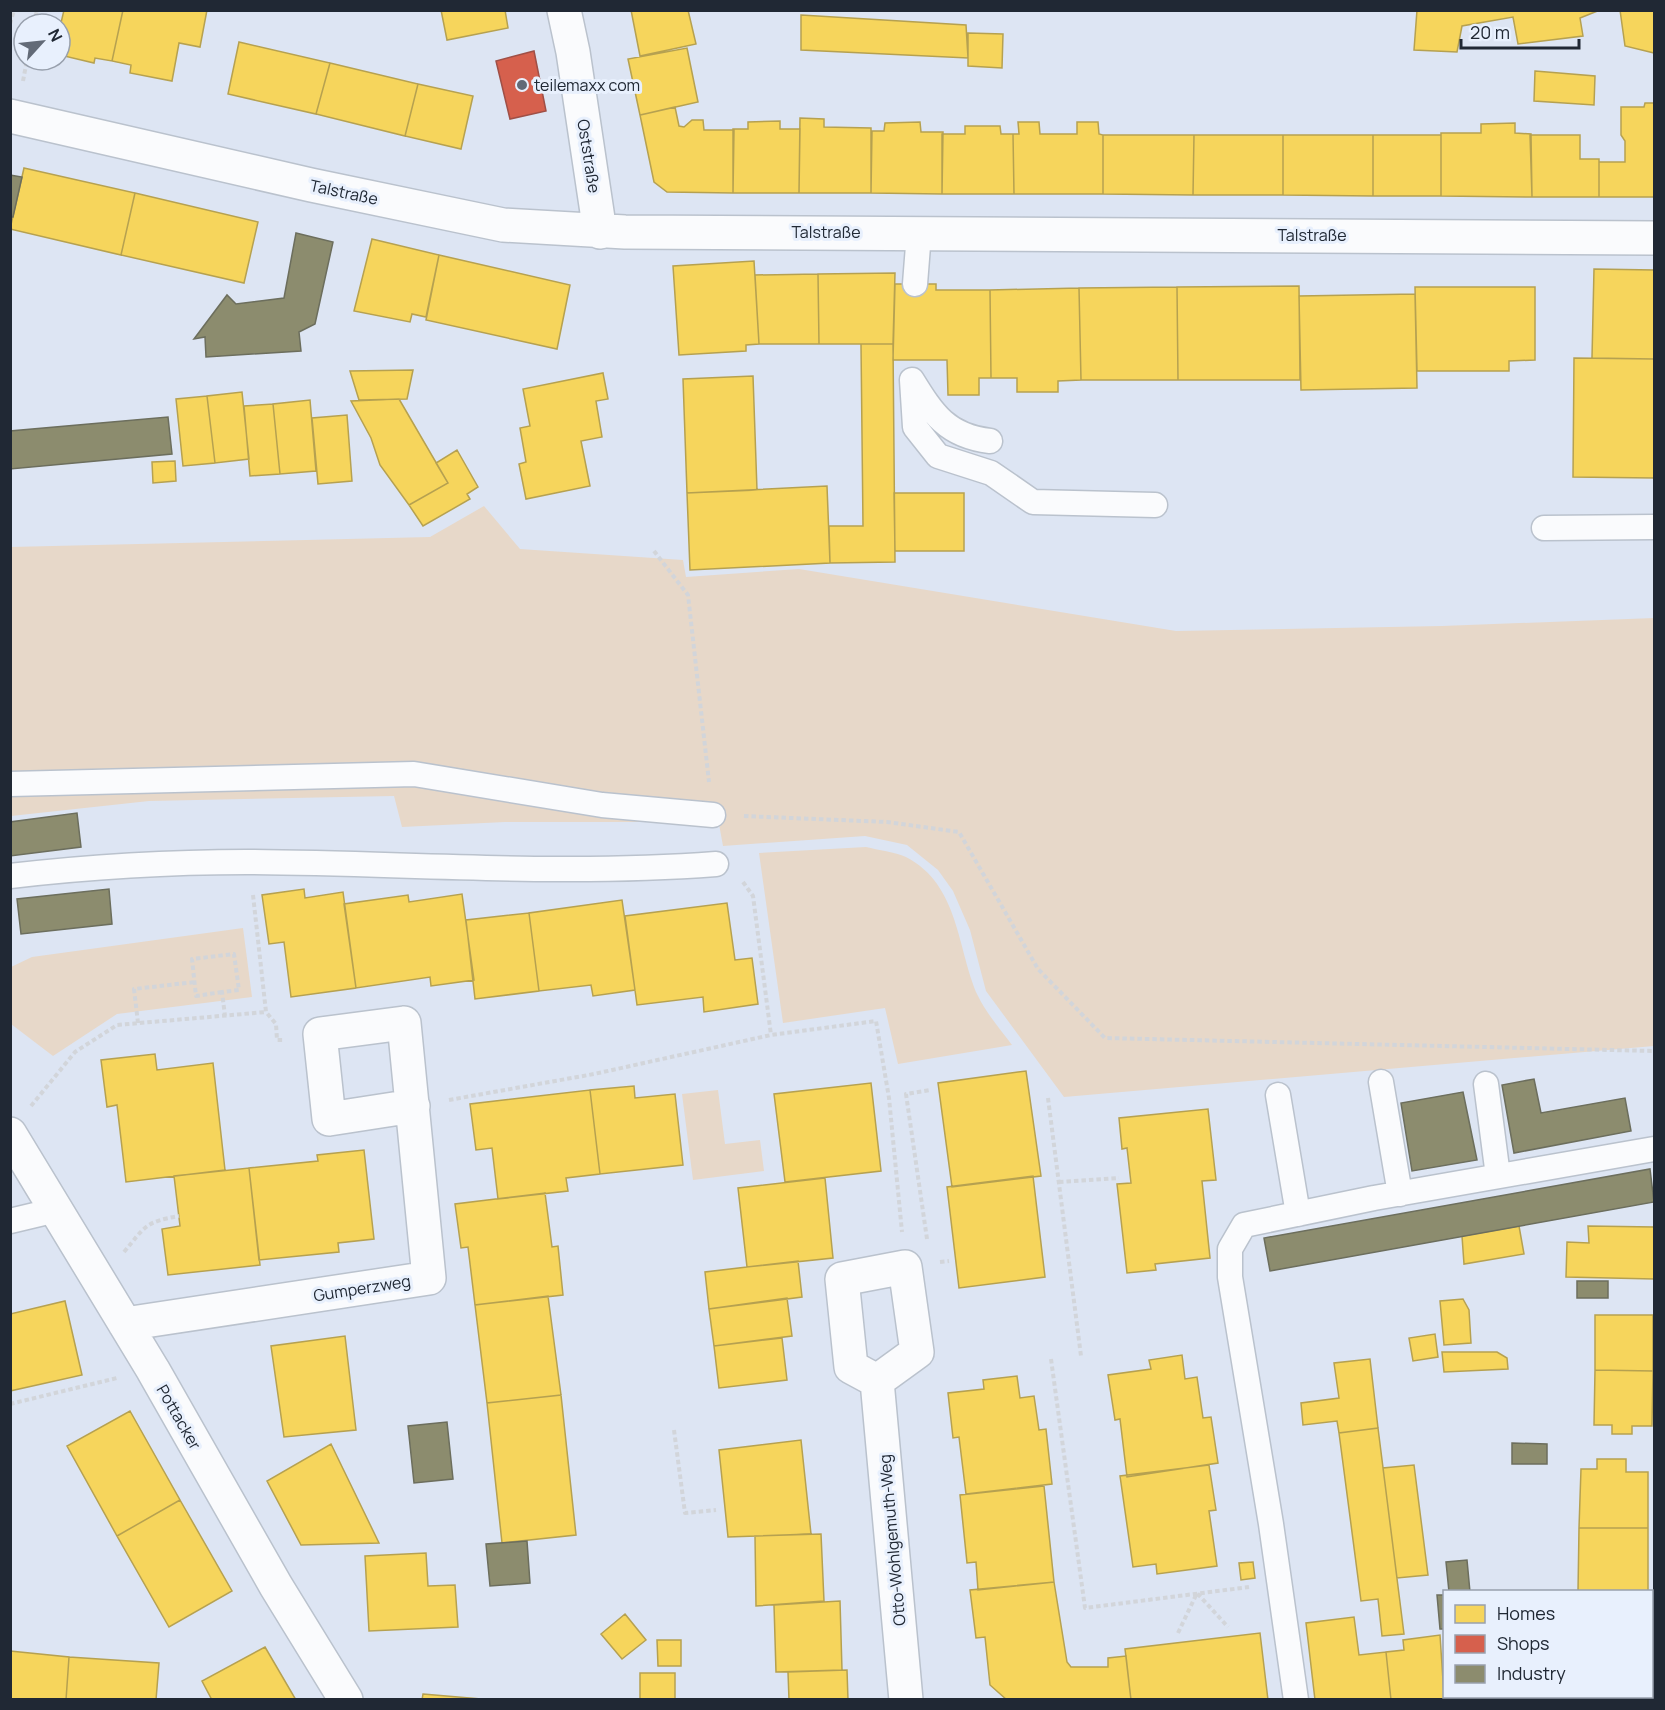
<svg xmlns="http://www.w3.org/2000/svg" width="1665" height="1710" font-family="Manrope,sans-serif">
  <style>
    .green { fill: #e7d8c9 }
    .homes { fill: #f6d55c; stroke: #b6a150; stroke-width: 1.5 }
    .shops { fill: #d6604d; stroke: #9f4f46; stroke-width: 1.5 }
    .industry { fill: #8c8c6e; stroke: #6c6e5d; stroke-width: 1.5 }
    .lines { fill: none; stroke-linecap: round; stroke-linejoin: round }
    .service-casing { stroke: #bac2cd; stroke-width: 27 }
    .minor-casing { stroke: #bac2cd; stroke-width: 36 }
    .path { stroke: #d2d5da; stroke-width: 4; stroke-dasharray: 4.5 3; stroke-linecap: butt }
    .service { stroke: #fafbfd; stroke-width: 24 }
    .minor { stroke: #fafbfd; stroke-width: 33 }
    .poi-dot { fill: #626a77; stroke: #e8f0fd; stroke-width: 2 }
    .labels { text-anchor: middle; stroke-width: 6; stroke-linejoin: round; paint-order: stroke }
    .poi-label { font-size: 16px; fill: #202834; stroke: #e8f0fd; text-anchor: start }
    .street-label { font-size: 16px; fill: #202834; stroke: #e8f0fd }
  </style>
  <rect width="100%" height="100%" fill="#dde5f3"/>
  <path class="green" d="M484,506L520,549L683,560L686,577L799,569L1176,631L1442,626L1654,618V1046L1064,1097L986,991L970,930L953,891L938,870L907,845L865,836L723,846L719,824L698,822H505L402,827L394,796L149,801L11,816L10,547L430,537Z
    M866,847C878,850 895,852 906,857C960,885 957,950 978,996C986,1013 1001,1030 1012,1045L898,1064L885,1008L783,1023L759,853Z
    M243,928L252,997L117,1014L53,1056L11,1024V967L32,957Z
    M718,1090L725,1144L760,1140L764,1171L693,1180L682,1094Z"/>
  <path class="homes" d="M64,10H123L112,61L95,58L94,63L60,55V27Z
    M123,10H207L200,47L179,43L172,81L130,73L131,65L112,61Z
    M441,10H505L508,28L447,40Z
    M631,10H688L696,44L640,56Z
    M1417,10H1600L1580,18L1583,36L1518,44L1513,17L1462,26L1457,52L1414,50Z
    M1620,10H1654V53L1625,46Z
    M801,15L966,25L968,58L801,50Z
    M968,33L1003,34L1002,68L968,66Z
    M239,42L330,63L316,114L228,94Z
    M687,48L698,102L640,115L628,59Z
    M330,63L418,84L405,136L316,114Z
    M1535,71L1595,76L1594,105L1534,101Z
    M418,84L473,96L461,149L405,136Z
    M1645,103H1654V197H1599V162H1625V141L1621,135V107H1644Z
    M675,107L679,126L684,127L692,120H703L704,130H734L733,193L667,192L654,182L640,115Z
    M800,118L824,119V127L871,128V193H799Z
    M780,121V129H800L799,193H733V129H748V122Z
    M920,122L921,132H943L942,194L871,193L872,131H884L885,123Z
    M1018,122H1039L1040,134H1077V122H1098L1099,134L1103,135V194H1014L1013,134H1019Z
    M1515,123V133L1531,134L1532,197L1441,196V133H1481V124Z
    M965,126H1000L1001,134H1013L1014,194H942V134H965Z
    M1103,135H1194L1193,195L1103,194Z
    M1194,135H1283V195H1193Z
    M1283,135H1373V196L1283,195Z
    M1373,135H1441V196H1373Z
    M1530,135H1580V159H1599V197H1532Z
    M24,168L135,193L121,255L10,229Z
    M135,193L258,222L244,283L121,255Z
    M372,239L439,255L426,317L412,314L410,322L354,311Z
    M439,255L570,285L557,349L426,320Z
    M754,261L759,344L746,345V351L679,355L673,266Z
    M1594,269L1654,270V359L1592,358Z
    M895,273L893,344H819L818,274Z
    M818,274L819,344H759L755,275Z
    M895,284H936V290H990L991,378H979V395H948L947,360H893Z
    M1299,286L1300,380H1178L1177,287Z
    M1177,287L1178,380H1081L1079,288Z
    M1415,287H1535V360L1509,361V371H1417Z
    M1079,288L1081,380L1058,381V392H1017V378H991L990,290Z
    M1415,294L1417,388L1301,390L1299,296Z
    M861,344H893L895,562L830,563L829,526H863Z
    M1574,358L1654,359V478L1573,477Z
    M413,370L407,399L359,400L350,371Z
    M603,373L608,399L596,401L602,437L581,441L590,486L526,499L519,464L526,462L520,428L530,426L523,389Z
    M753,376L757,490L687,493L683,379Z
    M242,392L249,459L215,463L207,396Z
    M207,396L215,463L183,466L176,399Z
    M399,399L448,483L409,505L380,465L371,438L351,401Z
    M310,400L316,471L280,474L273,404Z
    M273,404L280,474L250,476L244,406Z
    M347,415L352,481L318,484L312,418Z
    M457,450L478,487L467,494L470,499L423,526L409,505L448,483L436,463Z
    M175,461L176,481L153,483L152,462Z
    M827,486L830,563L690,570L687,493Z
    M894,493H964V551H895Z
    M304,889L305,898L343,892L356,988L291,997L284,942L269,944L262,895Z
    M462,894L474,980L431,986L430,977L356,988L344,904L408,895L409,902Z
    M622,900L635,990L593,996L591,985L539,991L529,913Z
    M727,903L735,960L752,958L758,1004L704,1012L703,997L637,1005L625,916Z
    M529,913L539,991L475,999L466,920Z
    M155,1054L157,1070L213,1063L225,1170L126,1182L117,1105L107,1107L101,1060Z
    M1026,1071L1041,1176L952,1187L938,1083Z
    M871,1083L881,1171L785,1182L774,1094Z
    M634,1086L635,1098L675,1094L683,1165L600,1174L590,1090Z
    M590,1090L600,1174L566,1178L568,1191L498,1199L492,1148L476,1150L470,1104Z
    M1208,1109L1216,1180L1202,1181L1210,1258L1155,1264L1156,1270L1127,1273L1117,1184L1131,1183L1127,1148L1122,1149L1119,1118Z
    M364,1150L374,1239L338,1243L339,1252L259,1260L249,1168L318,1161L317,1155Z
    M249,1168L260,1265L168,1275L162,1229L180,1226L174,1176Z
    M1033,1176L1045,1277L959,1288L947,1187Z
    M825,1178L833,1258L747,1267L738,1188Z
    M545,1193L552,1247L558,1246L563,1295L475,1305L468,1247L461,1248L455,1204Z
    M1519,1226L1524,1254L1464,1264L1462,1236Z
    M1588,1226L1654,1227V1279L1566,1277L1567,1242L1589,1243Z
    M798,1261L802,1297L709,1309L705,1272Z
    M548,1296L561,1395L487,1403L475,1305Z
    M787,1298L792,1336L714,1346L709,1309Z
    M1463,1299L1469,1310L1471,1343L1444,1345L1440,1301Z
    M65,1301L82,1375L10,1391V1314Z
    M1595,1315H1653V1371L1595,1370Z
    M1435,1334L1438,1357L1413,1361L1409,1338Z
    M345,1336L356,1430L284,1437L271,1346Z
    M782,1338L787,1380L719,1388L714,1346Z
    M1442,1352H1497L1507,1358L1508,1369L1444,1372Z
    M1182,1355L1185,1379L1197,1377L1203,1418L1211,1417L1218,1463L1127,1477L1120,1419L1115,1420L1108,1375L1151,1369L1149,1360Z
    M1370,1359L1378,1428L1339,1433L1337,1421L1303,1425L1301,1403L1339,1398L1334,1363Z
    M1595,1370L1653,1371L1652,1426H1632V1434H1612V1425H1594Z
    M1017,1376L1020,1398L1034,1396L1039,1430L1046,1429L1052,1484L966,1494L959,1437L953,1438L948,1393L984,1389L983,1380Z
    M561,1395L576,1535L502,1543L487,1403Z
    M130,1411L180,1500L117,1536L67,1446Z
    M1378,1428L1404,1634L1382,1636L1378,1599L1361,1601L1339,1433Z
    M801,1440L811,1534L728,1537L719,1450Z
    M331,1444L379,1543L301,1545L267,1481Z
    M1597,1459H1626V1472H1648V1528H1579L1581,1469H1597Z
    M1209,1465L1216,1510L1209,1511L1217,1566L1157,1574L1156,1564L1133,1567L1120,1476Z
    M1414,1465L1428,1575L1397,1578L1383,1468Z
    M1044,1486L1054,1582L978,1590L976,1562L967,1563L960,1495Z
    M180,1500L232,1591L169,1627L117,1536Z
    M1579,1528H1648V1592H1578Z
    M821,1534L824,1601L756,1606L755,1536Z
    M426,1553L428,1586L455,1585L458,1627L369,1631L365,1556Z
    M1253,1562L1255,1578L1241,1580L1239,1563Z
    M1054,1582L1067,1662L1071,1667H1108V1658L1126,1656L1131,1700H1007L990,1685L985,1637L976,1638L970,1590Z
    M840,1601L842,1670L776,1672L774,1605Z
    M625,1614L646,1640L622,1659L601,1634Z
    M1354,1617L1359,1655L1386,1652L1391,1700H1315L1306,1623Z
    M1260,1633L1268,1700H1131L1125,1649Z
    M1440,1635L1444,1696L1448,1700H1391L1386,1652L1404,1650L1403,1640Z
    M657,1640H681V1666H658Z
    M265,1647L296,1700H212L202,1681Z
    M10,1651L69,1657L66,1700H10Z
    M69,1657L159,1663L156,1700H66Z
    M847,1670L848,1700H789L788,1672Z
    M640,1673H675V1700H640Z
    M423,1694L493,1700H422Z"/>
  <path class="shops" d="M534,51L546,111L510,119L496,61Z"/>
  <path class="industry" d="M10,175L22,177L13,217H10Z
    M296,233L333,242L315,324L299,332L301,351L206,357L205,337L194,339L227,295L236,304L284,298Z
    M168,417L172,454L10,469V431Z
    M77,813L81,847L10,856V822Z
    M109,889L112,924L21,934L17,899Z
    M1534,1079L1541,1113L1625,1098L1631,1131L1514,1153L1502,1085Z
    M1463,1092L1477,1160L1412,1171L1401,1103Z
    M1650,1169L1654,1202L1270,1271L1264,1238Z
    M1577,1281H1608V1298H1577Z
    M447,1422L453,1479L414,1483L408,1426Z
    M1512,1443L1547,1444V1464H1512Z
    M527,1541L530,1583L490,1586L486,1544Z
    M1467,1560L1470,1592H1449L1446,1562Z
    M1437,1595H1444V1629H1440Z"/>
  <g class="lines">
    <g class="service-casing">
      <path id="service" d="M915,284L919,233
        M990,441C947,436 933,414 912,380L915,427L938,456L991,473L1033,502L1155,505
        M1544,528L1654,527
        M10,784L414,774L602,805L713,815
        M10,876C88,867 169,862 247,862C404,863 559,876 716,864
        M1381,1082L1400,1194
        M1486,1084L1498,1176
        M1278,1095L1298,1214
        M10,1221L56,1210
        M1652,1640L1654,1638
        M1510,1696V1700
        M1296,1700L1271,1524L1230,1277V1249L1244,1225L1374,1198L1654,1149"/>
    </g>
    <g class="minor-casing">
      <path id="minor" d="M564,10L573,52L600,232
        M10,116L311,185L503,225L625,232L1654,238
        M10,1134L153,1370L276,1586L346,1700
        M905,1267L917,1352L877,1381L851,1367L842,1279Z
        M125,1324L429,1278L404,1023L320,1034L329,1119L413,1106
        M877,1381L906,1700"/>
    </g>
    <path class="path" d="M10,24L14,10
      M34,24L37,10
      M23,81L27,60
      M654,551L688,595L709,782
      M744,816L887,822L959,832L1038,969L1105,1038L1654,1051
      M743,882L753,896L771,1035
      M253,895L266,1012L276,1024L277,1040H283
      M222,992L196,996L192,959L234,954L239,990L222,992L225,1016
      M138,1023L134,989L195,982
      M1048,1098L1081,1356
      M449,1100L594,1074L771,1035L876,1021L889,1098L902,1232
      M31,1106L75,1052L117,1025L266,1012
      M1059,1182L1119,1178
      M927,1239L906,1094L930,1090
      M124,1252C145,1227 144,1222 179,1216
      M940,1262L949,1261
      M1051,1359L1085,1608L1249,1587
      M10,1404L117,1378
      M674,1430L685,1513L716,1510
      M1178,1633L1197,1593L1228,1627"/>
    <use href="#service" class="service"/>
    <use href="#minor" class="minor"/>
  </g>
  <circle class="poi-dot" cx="522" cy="85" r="6"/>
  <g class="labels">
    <g class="poi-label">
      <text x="534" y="91">teilemaxx com</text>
    </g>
    <g class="street-label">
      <text transform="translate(589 156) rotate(81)" y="6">Oststraße</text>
      <text transform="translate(344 192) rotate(12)" y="6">Talstraße</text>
      <text x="826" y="238">Talstraße</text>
      <text x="1312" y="241">Talstraße</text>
      <text transform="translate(362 1288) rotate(-9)" y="6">Gumperzweg</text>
      <text transform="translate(179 1417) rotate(60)" y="6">Pottacker</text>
      <text transform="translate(892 1540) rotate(-95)" y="6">Otto-Wohlgemuth-Weg</text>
    </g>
  </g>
  <rect width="1665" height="1710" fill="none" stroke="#202834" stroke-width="24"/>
  <rect x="1443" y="1590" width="210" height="108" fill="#e8f0fd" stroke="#98a0ad" stroke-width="1.5"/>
  <rect x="1455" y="1605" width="30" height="18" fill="#f6d55c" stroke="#98a0ad" stroke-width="1.5"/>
  <text x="1497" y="1620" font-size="18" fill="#202834">Homes</text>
  <rect x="1455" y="1635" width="30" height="18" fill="#d6604d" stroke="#98a0ad" stroke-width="1.5"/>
  <text x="1497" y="1650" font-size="18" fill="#202834">Shops</text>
  <rect x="1455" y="1665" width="30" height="18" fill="#8c8c6e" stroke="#98a0ad" stroke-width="1.5"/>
  <text x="1497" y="1680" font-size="18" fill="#202834">Industry</text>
  <g transform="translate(42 42) rotate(63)"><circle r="28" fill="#e8f0fd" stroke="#98a0ad" stroke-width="1.5"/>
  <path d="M0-4.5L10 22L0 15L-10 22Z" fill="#626a77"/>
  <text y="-9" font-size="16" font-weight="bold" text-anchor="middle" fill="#202834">N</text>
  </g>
  <path d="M1461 39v9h118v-9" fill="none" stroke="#202834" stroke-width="3"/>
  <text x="1470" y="39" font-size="18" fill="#202834" stroke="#e8f0fd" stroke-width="4.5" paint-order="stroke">20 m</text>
</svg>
